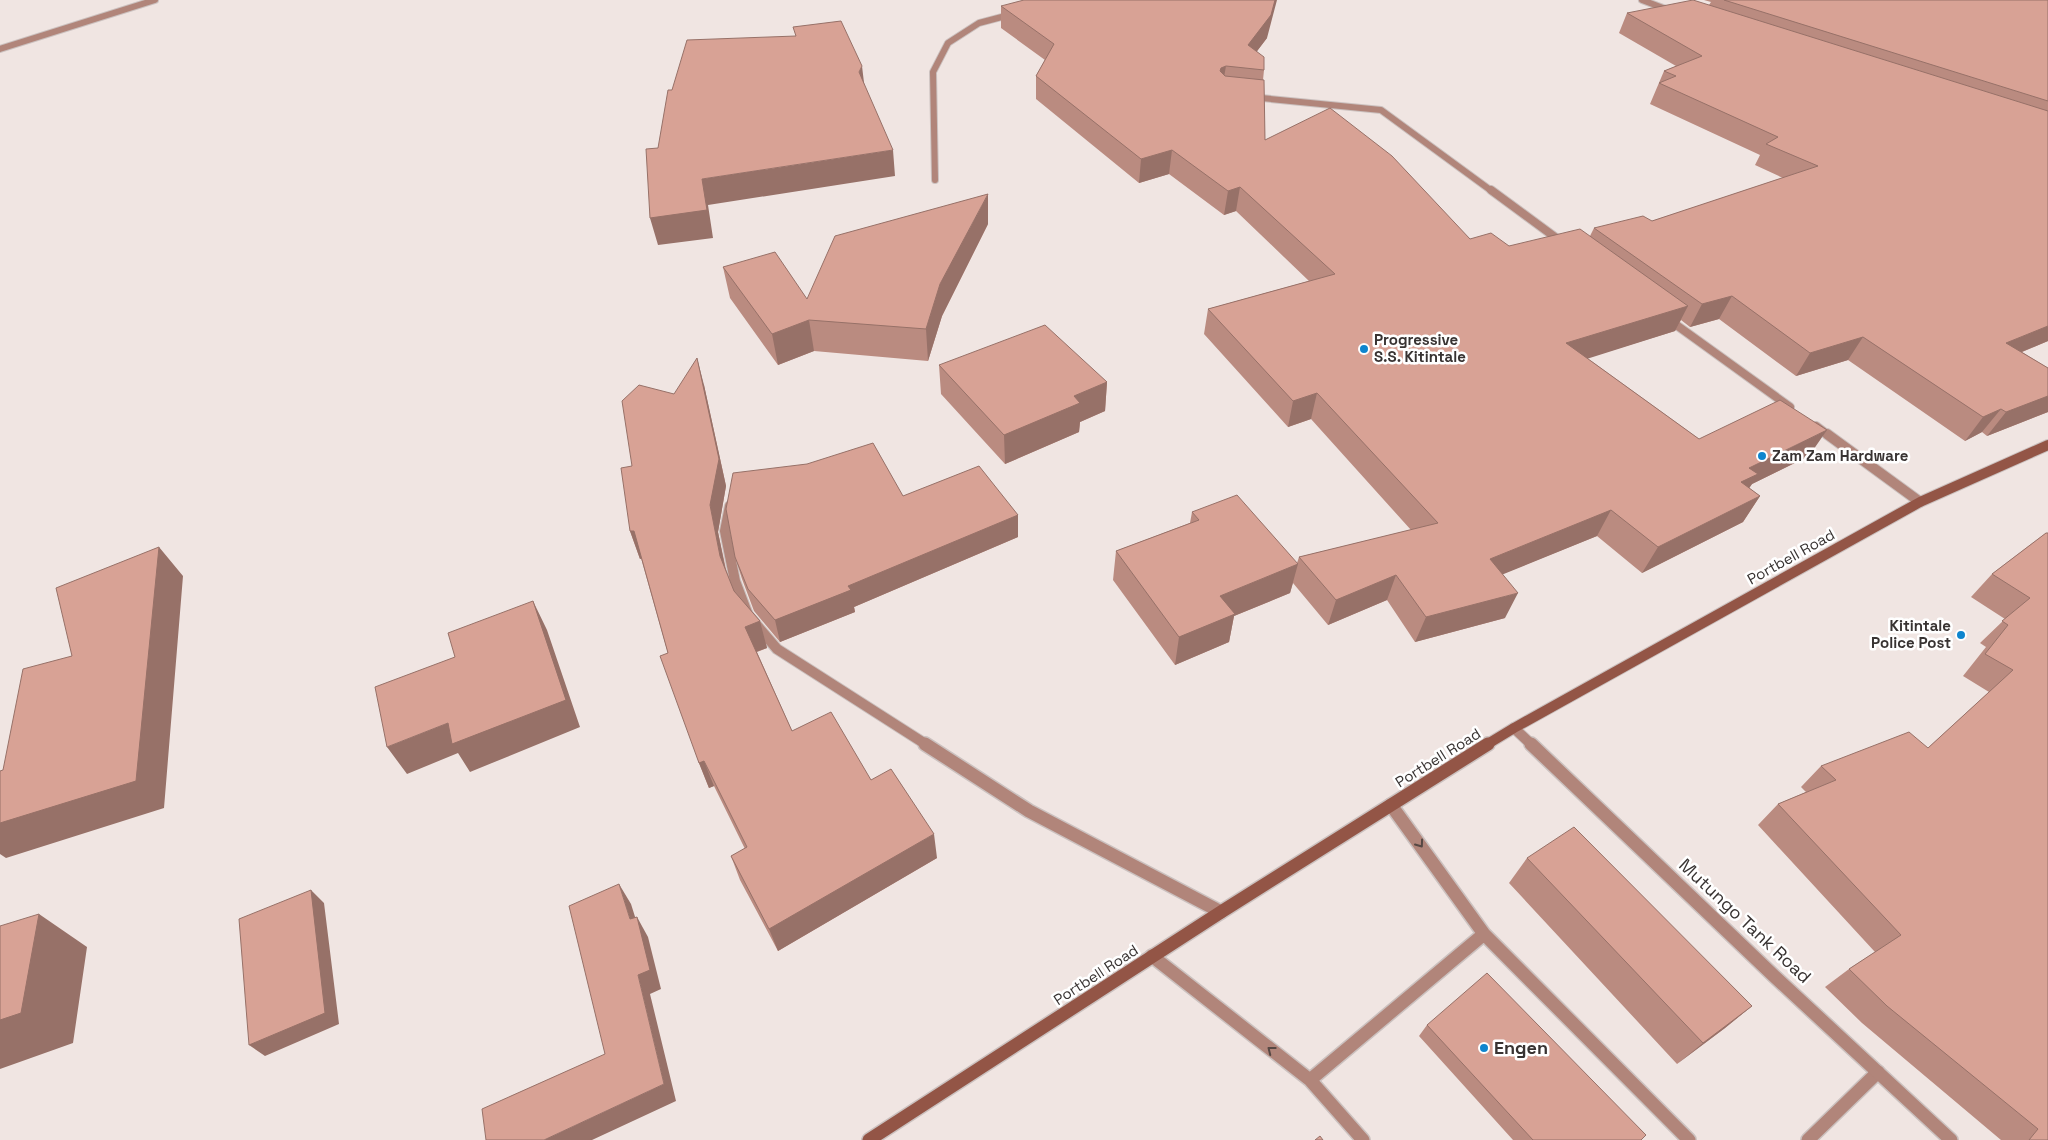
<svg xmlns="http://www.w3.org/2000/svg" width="2048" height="1140" font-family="'Space Grotesk',sans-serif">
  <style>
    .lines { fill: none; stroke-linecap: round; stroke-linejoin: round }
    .service-casing { stroke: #cbc1bf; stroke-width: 16 }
    .minor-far3-casing { stroke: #cbc1bf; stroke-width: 8 }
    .minor-far2-casing { stroke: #cbc1bf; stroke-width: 10 }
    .minor-far1-casing { stroke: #cbc1bf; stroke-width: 12 }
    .minor-casing { stroke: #cbc1bf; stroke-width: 16 }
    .tertiary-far1-casing { stroke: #cbc1bf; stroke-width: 12 }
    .tertiary-casing { stroke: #cbc1bf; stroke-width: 16 }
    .secondary-far1-casing { stroke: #cbc1bf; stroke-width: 12 }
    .secondary-casing { stroke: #cbc1bf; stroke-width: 16 }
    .service { stroke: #b1857a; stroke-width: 13 }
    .minor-far3 { stroke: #b1857a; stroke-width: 6 }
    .minor-far2 { stroke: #b1857a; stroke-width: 8 }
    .minor-far1 { stroke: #b1857a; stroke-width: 10 }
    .minor { stroke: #b1857a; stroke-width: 13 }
    .tertiary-far1 { stroke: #b1857a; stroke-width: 10 }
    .tertiary { stroke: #b1857a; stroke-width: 13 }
    .secondary-far1 { stroke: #935546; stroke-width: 10 }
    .secondary { stroke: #935546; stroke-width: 13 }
    .wall { fill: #ba8b80 }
    .shaded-wall { fill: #977168 }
    .building { fill: #d8a295; stroke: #977168 }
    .oneway { stroke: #564844 }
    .poi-dot { fill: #0e85ce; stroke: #fff; stroke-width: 2 }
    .labels { text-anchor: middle; stroke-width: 5; stroke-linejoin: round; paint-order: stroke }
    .poi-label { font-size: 15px; font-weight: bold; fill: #383332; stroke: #fff; text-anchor: start }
    .street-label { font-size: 15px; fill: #383332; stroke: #fff }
    .near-street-label { font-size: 18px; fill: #383332; stroke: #fff }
    .near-poi-label { font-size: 18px; font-weight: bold; fill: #383332; stroke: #fff; text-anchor: start }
  </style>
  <rect width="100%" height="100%" fill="#f0e5e2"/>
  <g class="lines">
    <g class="service-casing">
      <path id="service" d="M1391,805L1484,934L1689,1140
        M1152,956L1310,1080L1363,1140
        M1310,1080L1484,934
        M1808,1140L1878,1072"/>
    </g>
    <g class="minor-far3-casing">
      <path id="minor-far3" d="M1642,0L1671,11
        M0,49L155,0
        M1251,97L1381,110L1493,192
        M935,180L933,72L948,43L979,23L1013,14"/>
    </g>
    <g class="minor-far2-casing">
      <path id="minor-far2" d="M1491,190L1563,243
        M1668,319L1790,407
        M1816,426L1828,435"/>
    </g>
    <g class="minor-far1-casing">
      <path id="minor-far1" d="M1827,434L1920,502
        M730,506L725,531L735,581L748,615L777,649L927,745"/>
    </g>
    <g class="minor-casing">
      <path id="minor" d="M925,744L1029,811L1221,912"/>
    </g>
    <g class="tertiary-far1-casing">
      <path id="tertiary-far1" d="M1514,728L1532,745"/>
    </g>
    <g class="tertiary-casing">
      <path id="tertiary" d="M1531,744L1774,976L1951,1140"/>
    </g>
    <g class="secondary-far1-casing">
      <path id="secondary-far1" d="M1486,745L1514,728L1920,502L2048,445"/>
    </g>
    <g class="secondary-casing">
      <path id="secondary" d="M869,1140L1221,912L1488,744"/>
    </g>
    <use href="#service" class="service"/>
    <use href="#minor-far3" class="minor-far3"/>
    <use href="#minor-far2" class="minor-far2"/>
    <use href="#minor-far1" class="minor-far1"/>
    <use href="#minor" class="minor"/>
    <use href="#tertiary-far1" class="tertiary-far1"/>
    <use href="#tertiary" class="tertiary"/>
    <use href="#secondary-far1" class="secondary-far1"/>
    <use href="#secondary" class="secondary"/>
  </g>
  <path class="wall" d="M1704,0H2048V341L2022,352L2048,368V412L1987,436L1982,432L1965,441L1848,360L1796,376L1719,319L1690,327L1681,320L1675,331L1587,358L1699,439L1809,456L1752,484L1749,488L1760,496L1743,522L1642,573L1597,536L1502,574L1505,618L1415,642L1387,600L1328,625L1293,583L1290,593L1234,616L1229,642L1175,665L1113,580L1116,551L1190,523L1192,512L1297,563L1299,557L1411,530L1311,419L1288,427L1204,334L1208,309L1309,281L1236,211L1224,215L1169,174L1139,183L1036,99V76L1045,60L1001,28V6L1267,38L1257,51L1264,70L1263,80L1265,140L1470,239L1509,246L1590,236L1594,228L1652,221L1783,178L1755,165L1760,155L1650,104L1664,71L1676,66L1619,33L1627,13L1709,5L1711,2Z
    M988,224L942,316L928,361L814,351L778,365L730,298L723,267L807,299Z
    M939,365L1107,382L1105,411L1080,422L1079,432L1005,464L941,394Z
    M704,385L726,486L718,532L726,569L734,591L760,621L767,648L757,652L792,731L871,780L937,858L778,951L740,880L731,856L745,849L714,786L709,788L699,763L641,558L640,559L630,531L632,466L674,394Z
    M903,496L1018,515V537L854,607L855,612L780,642L754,611L742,579L735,557Z
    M2046,533L2048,1140H2001L1862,1023L1825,987L1849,969L1875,952L1758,825L1778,804L1806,792L1801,787L1821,766L1928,748L1989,692L1963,676L1986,647L1980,643L2005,619L1971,597L1992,574Z
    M1527,858L1752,1006L1725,1028L1677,1064L1509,883Z
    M1427,1025L1641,1140H1513L1419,1036Z"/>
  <path class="shaded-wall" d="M1275,0H1277L1267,38L1245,67L1248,45Z
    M862,66L865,91L859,72Z
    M1226,66L1222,89L1220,71L1221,68Z
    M893,150L895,176L708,205L713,238L658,245L650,218L702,179Z
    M1172,150L1169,174L1139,183L1141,159Z
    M1240,187L1236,211L1224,215L1228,191Z
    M988,194V224L942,316L928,361L926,329L940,284Z
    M1732,296L1719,319L1690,327L1702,304Z
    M1688,306L1675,331L1555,369L1566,343Z
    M809,320L814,351L778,365L772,334Z
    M2048,326V341L1988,366L2006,343Z
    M1863,337L1848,360L1796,376L1810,353Z
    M697,358L704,385L726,486L718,532L728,582L720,556L710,505Z
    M1107,382L1105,411L1080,422L1079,432L1005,464L1004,435L1074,396Z
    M1317,393L1311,419L1288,427L1293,401Z
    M2048,396V412L1987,436L2006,412Z
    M2001,409L1982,432L1965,441L1983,417Z
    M1827,430L1809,456L1752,484L1741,500L1725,508L1749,468Z
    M1760,496L1743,522L1642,573L1658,547Z
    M1611,510L1597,536L1479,584L1490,559Z
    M1018,515V537L854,607L855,612L780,642L775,620L848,586Z
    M630,531H634L644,558L640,559Z
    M159,547L183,576L164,808L6,858L0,854V823Z
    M1298,564L1290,593L1234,616L1229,642L1175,665L1179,637L1220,596Z
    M1396,575L1387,600L1328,625L1336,600Z
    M1518,593L1505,618L1415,642L1426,617Z
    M533,601L547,630L580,727L470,772L458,753L407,774L387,747L448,723Z
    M760,621L767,648L753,653L745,627Z
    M704,761L714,786L709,788L699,763Z
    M934,834L937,858L778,951L769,929Z
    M619,884L631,904L642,939L630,919Z
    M311,890L324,903L339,1024L265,1056L249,1045Z
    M39,914L87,947L73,1043L0,1069V1020Z
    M637,917L648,937L661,989L650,994L676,1101L592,1140H544L664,1084L638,975Z
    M1752,1006L1725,1028L1677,1064L1703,1043Z"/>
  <path class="building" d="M1024,0H1275L1271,15L1248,45L1264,57V70L1226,66L1221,68L1220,71L1225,76L1264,80L1265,140L1330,108L1392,156L1470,239L1491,233L1509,246L1580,229L1688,306L1566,343L1699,439L1780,400L1827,430L1749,468L1758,474L1741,482L1760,496L1658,547L1611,510L1490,559L1518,593L1426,617L1396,575L1336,600L1299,557L1438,523L1317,393L1293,401L1208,309L1335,274L1240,187L1228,191L1172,150L1141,159L1036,76L1054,44L1001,6Z
    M1693,0L2048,111V326L2006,343L2048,368V396L2006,412L2001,409L1983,417L1863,337L1810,353L1732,296L1702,304L1594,228L1643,216L1652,221L1818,166L1766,144L1778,137L1659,83L1676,76L1664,71L1702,56L1627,13Z
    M1724,0H2048V101Z
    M841,21L862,66L859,72L893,150L702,179L707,210L650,218L646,149L658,148L668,90H672L687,40L796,36L793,27Z
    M988,194L940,284L926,329L809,320L772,334L723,267L775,252L807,299L835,236Z
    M1045,325L1107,382L1074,396L1080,403L1004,435L939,365Z
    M697,358L719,459L710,505L720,556L734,591L760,621L745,627L792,731L831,712L871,780L891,769L934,834L769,929L731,856L747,847L704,761L699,763L660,656L668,653L634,531H630L621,468L632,466L622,401L639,385L674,394Z
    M873,443L903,496L979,466L1018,515L848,586L851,590L775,620L748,589L735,557L726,509L733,473L807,464Z
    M1237,495L1298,564L1220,596L1235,614L1179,637L1116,551L1199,520L1192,512Z
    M2046,533H2048V1140H2029L2038,1129L1887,1006L1849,969L1901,935L1778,804L1836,780L1821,766L1909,732L1928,748L2013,670L1985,654L2008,625L2002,621L2030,598L1992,574Z
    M159,547L136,781L0,823V771L3,770L23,669L72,656L56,588Z
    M533,601L566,700L452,744L448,723L387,747L375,687L455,657L448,633Z
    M1574,827L1752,1006L1703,1043L1527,858Z
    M619,884L630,919L637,917L650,970L638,975L664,1084L544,1140H486L482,1109L605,1054L569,906Z
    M311,890L325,1013L249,1045L239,919Z
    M39,914L21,1013L0,1020V926Z
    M1487,973L1646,1135L1641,1140H1533L1427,1025Z
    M1320,1136L1323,1140H1315Z"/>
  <defs><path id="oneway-chevron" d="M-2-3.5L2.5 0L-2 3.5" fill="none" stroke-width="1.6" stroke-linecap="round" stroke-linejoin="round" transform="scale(1.25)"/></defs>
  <g class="oneway">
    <use href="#oneway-chevron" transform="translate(1420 844) rotate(54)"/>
    <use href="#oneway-chevron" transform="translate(1271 1050) rotate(-142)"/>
  </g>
  <g class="poi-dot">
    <circle cx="1364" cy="349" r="5"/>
    <circle cx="1762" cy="456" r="5"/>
    <circle cx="1961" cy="635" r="5"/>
    <circle cx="1484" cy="1048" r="5"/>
  </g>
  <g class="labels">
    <g class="poi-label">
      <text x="1374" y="345">Progressive<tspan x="1374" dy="17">S.S. Kitintale</tspan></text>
      <text x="1772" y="461">Zam Zam Hardware</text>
      <text x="1951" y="631" text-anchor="end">Kitintale<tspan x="1951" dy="17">Police Post</tspan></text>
    </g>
    <g class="street-label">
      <text transform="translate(1791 557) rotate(-29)" y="5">Portbell Road</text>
      <text transform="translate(1438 758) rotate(-32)" y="5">Portbell Road</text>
      <text transform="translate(1096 975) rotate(-33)" y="5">Portbell Road</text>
    </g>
    <g class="near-street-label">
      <text transform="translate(1745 921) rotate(43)" y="6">Mutungo Tank Road</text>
    </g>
    <g class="near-poi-label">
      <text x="1494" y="1054">Engen</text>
    </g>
  </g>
</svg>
